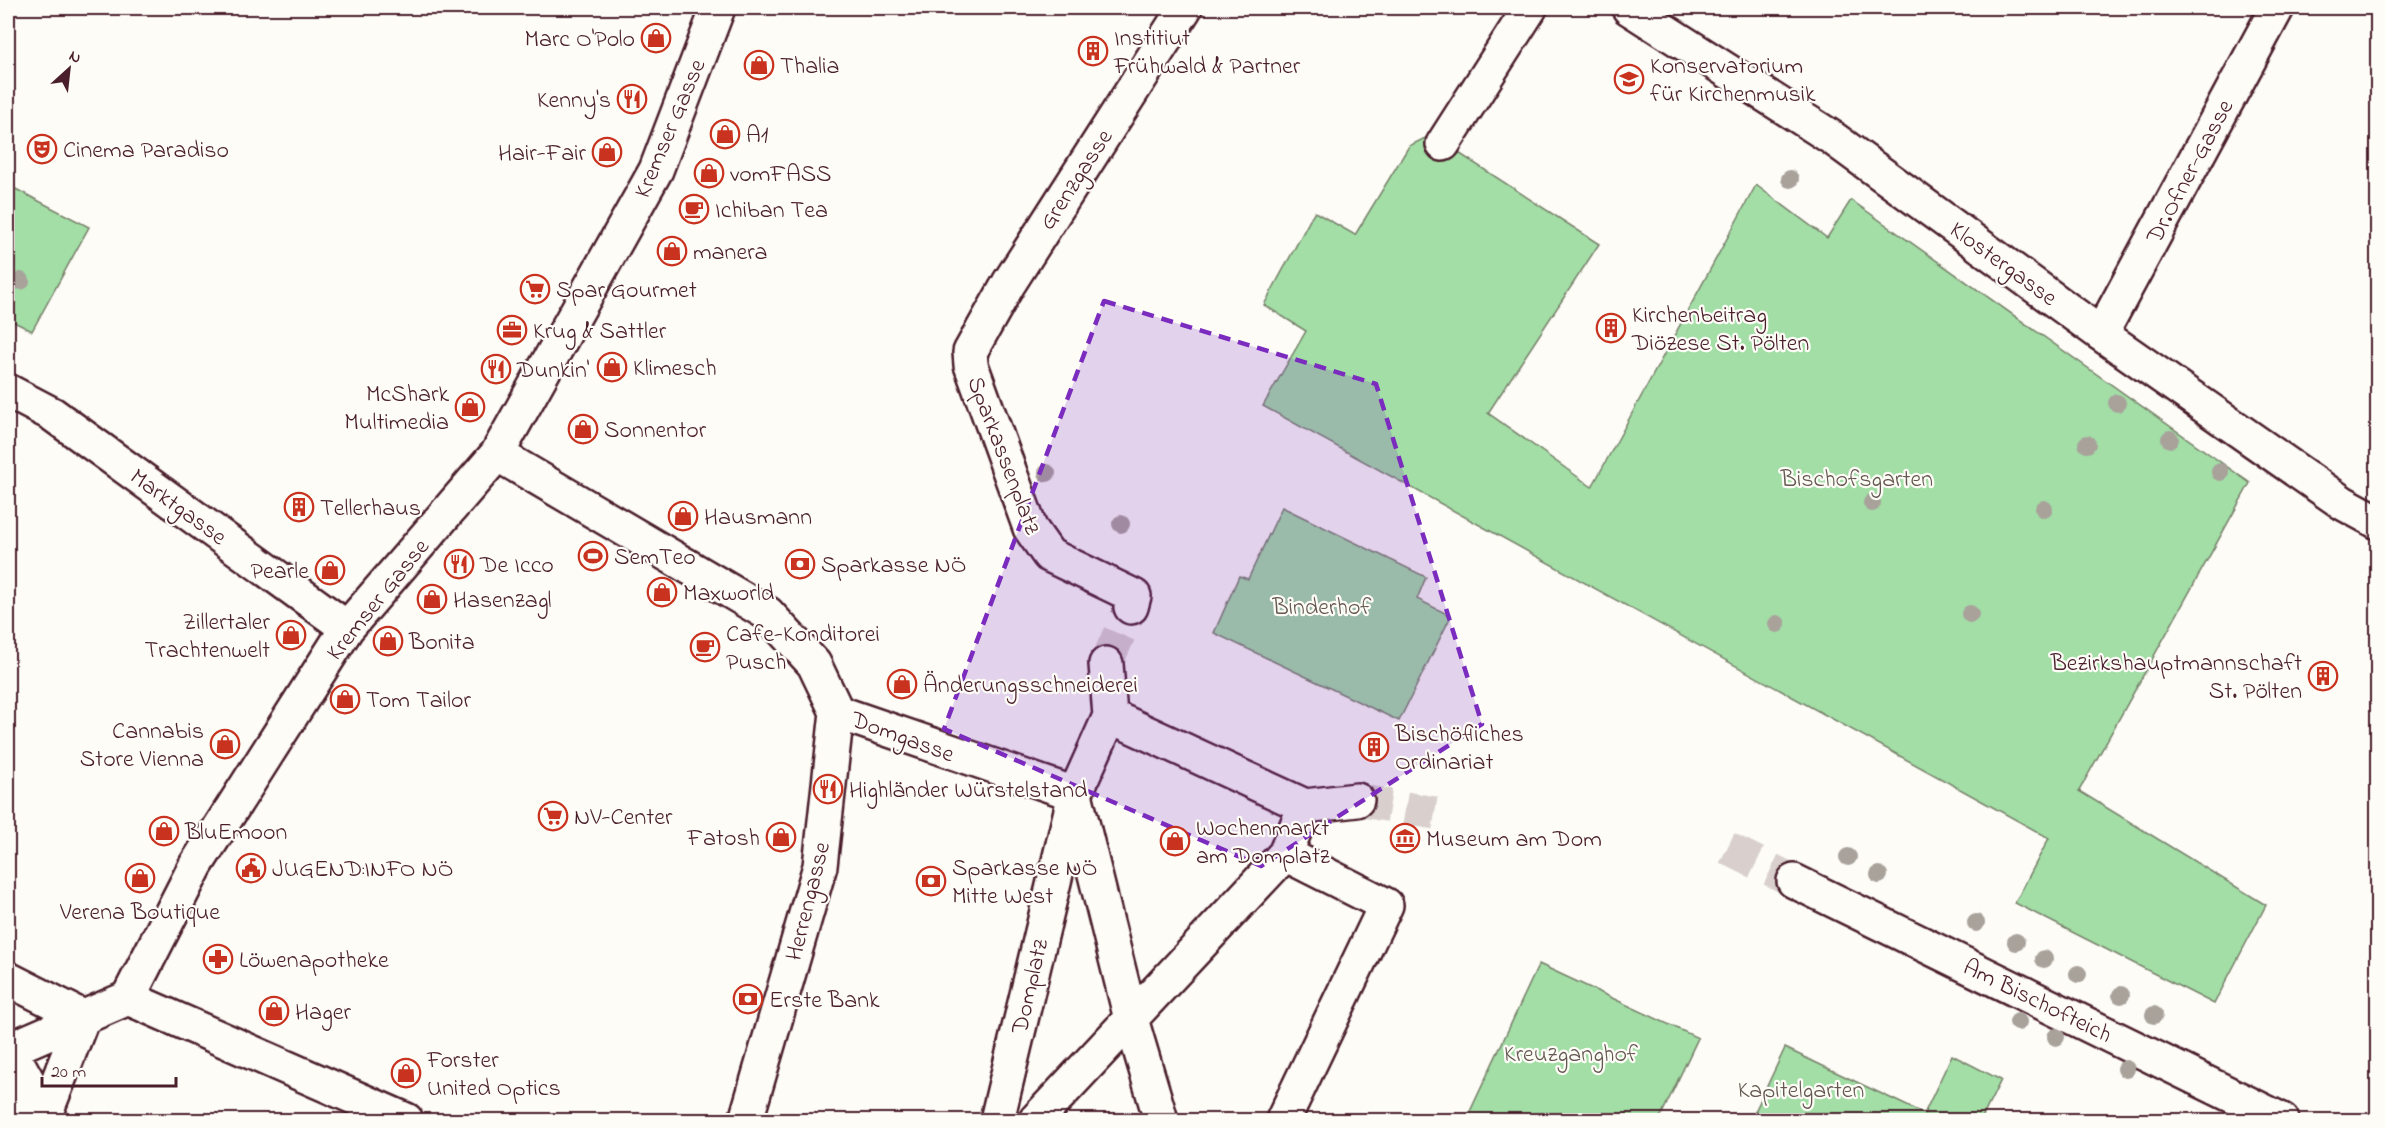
<svg xmlns="http://www.w3.org/2000/svg" width="2385" height="1128" font-family="'Indie Flower',sans-serif">
  <style>
    .green { fill: #a2dea6; stroke: #767e68; stroke-width: 1.5 }
    .lines { fill: none; stroke-linecap: round; stroke-linejoin: round }
    .minor-tunnel { stroke: #d9d0ce; stroke-width: 33; stroke-dasharray: 33 16; stroke-linecap: butt }
    .minor-casing { stroke: #4a1f2b; stroke-width: 38 }
    .minor { stroke: #fdfcf7; stroke-width: 33 }
    .tree { fill: #a9a29b }
    .marked { fill: #7b2cbf; fill-opacity: 0.2; stroke: #7b2cbf; stroke-width: 4.5; stroke-dasharray: 12 8; stroke-linejoin: round }
    .labels { text-anchor: middle; stroke-width: 4.5; stroke-linejoin: round; paint-order: stroke }
    .poi-label { font-size: 24px; fill: #4a1f2b; stroke: #fdfcf7; text-anchor: start }
    .street-label { font-size: 24px; fill: #4a1f2b; stroke: #fdfcf7 }
    .park-label { font-size: 24px; fill: #645850; stroke: #fdfcf7 }
  </style>
  <rect width="100%" height="100%" fill="#fdfcf7"/>
  <filter id="ink" filterUnits="userSpaceOnUse"><feTurbulence type="fractalNoise" baseFrequency=".0167" numOctaves="2"/><feDisplacementMap in="SourceGraphic" scale="12" xChannelSelector="R" yChannelSelector="G"/><feConvolveMatrix kernelMatrix="1 2 1 2 8 2 1 2 1" color-interpolation-filters="sRGB"/></filter>
  <g filter="url(#ink)">
    <path class="green" d="M1431,135L1599,244L1488,413L1592,487L1756,185L1827,238L1851,200L2250,483L2079,791L2266,905L2214,1004L2015,903L2049,838L1263,406L1306,331L1264,305L1311,218L1315,212L1355,235L1409,146Z
      M8,185L89,227L32,331L8,319Z
      M1282,507L1426,577L1417,599L1451,616L1399,721L1214,633L1239,576L1248,579Z
      M1539,964L1698,1038L1659,1120H1466Z
      M1785,1048L1924,1114L1952,1055L2001,1080L1981,1120H1751Z"/>
    <g class="lines">
      <path class="minor-tunnel" d="M1106,664L1131,607
        M1357,800L1435,813
        M1727,848L1794,881"/>
      <g class="minor-casing">
        <path id="minor" d="M1629,8L1831,137L2101,334L2343,503L2378,522
          M1443,144L1530,8
          M2101,334L2277,8
          M8,391L52,414L347,628
          M497,454L767,613L814,664L837,712L1075,794L1131,1019L1161,1120
          M1131,607L1134,596L1049,555L1030,528L971,365L970,352L1009,283L1185,8
          M1110,716L1305,806L1357,800
          M1794,881L2282,1120
          M8,979L83,1017
          M128,998L196,865L347,628L497,454L656,170L718,8
          M8,1046L45,1112
          M8,1050L128,998L406,1120
          M8,1104L45,1112
          M43,1120L83,1017
          M746,1120L820,866L837,712
          M997,1120L1075,794L1110,716L1106,664
          M1036,1120L1285,854
          M1283,1120L1386,905L1285,854L1305,806"/>
      </g>
      <use href="#minor" class="minor"/>
    </g>
    <g class="tree">
      <circle cx="1790" cy="179" r="9"/>
      <circle cx="21" cy="281" r="9"/>
      <circle cx="2117" cy="403" r="9"/>
      <circle cx="2170" cy="439" r="9"/>
      <circle cx="2087" cy="444" r="9"/>
      <circle cx="2220" cy="472" r="9"/>
      <circle cx="1047" cy="473" r="9"/>
      <circle cx="1872" cy="503" r="9"/>
      <circle cx="2044" cy="509" r="9"/>
      <circle cx="1121" cy="524" r="9"/>
      <circle cx="1970" cy="614" r="9"/>
      <circle cx="1777" cy="624" r="9"/>
      <circle cx="1848" cy="857" r="9"/>
      <circle cx="1879" cy="875" r="9"/>
      <circle cx="1976" cy="923" r="9"/>
      <circle cx="2016" cy="942" r="9"/>
      <circle cx="2044" cy="959" r="9"/>
      <circle cx="2078" cy="974" r="9"/>
      <circle cx="2121" cy="995" r="9"/>
      <circle cx="2154" cy="1015" r="9"/>
      <circle cx="2018" cy="1022" r="9"/>
      <circle cx="2056" cy="1037" r="9"/>
      <circle cx="2126" cy="1069" r="9"/>
    </g>
  </g>
  <path class="marked" d="M1104,301L1376,384L1482,724L1261,866L944,729Z"/>
  <defs>
    <g id="shop-ring" transform="scale(1.5)"><circle r="9.5" fill="#fdfcf7" stroke="#c8321e" stroke-width="1.5"/><path d="M-5-2.5h2.3a2.7 3.5 0 0 1 5.4 0H5L5.5 6h-11ZM-1.5-2.5h3a1.5 2.3 0 0 0-3 0Z" fill="#c8321e"/></g>
    <g id="building-ring" transform="scale(1.5)"><circle r="9.5" fill="#fdfcf7" stroke="#c8321e" stroke-width="1.5"/><path d="M-4-6H4V6H1V3H-1V6H-4ZM-2.5-4.3h1.7v1.8h-1.7ZM.8-4.3h1.7v1.8H.8ZM-2.5-1h1.7V.8h-1.7ZM.8-1h1.7V.8H.8Z" fill="#c8321e"/></g>
    <g id="university-ring" transform="scale(1.5)"><circle r="9.5" fill="#fdfcf7" stroke="#c8321e" stroke-width="1.5"/><path d="M0-5L7-2L0 1L-7-2ZM-4 1L0 2.5L4 1V4Q0 6-4 4Z" fill="#c8321e"/></g>
    <g id="restaurant-ring" transform="scale(1.5)"><circle r="9.5" fill="#fdfcf7" stroke="#c8321e" stroke-width="1.5"/><path d="M-5-6h1v4h1v-4h1v4h1v-4h1v5L-1.5 .5V6h-2V.5L-5-1ZM5-6V6H3V1.5H1.5Q1.5-4 5-6Z" fill="#c8321e"/></g>
    <g id="theatre-ring" transform="scale(1.5)"><circle r="9.5" fill="#fdfcf7" stroke="#c8321e" stroke-width="1.5"/><path d="M-5-5.5Q0-4 5-5.5V0Q5 5 0 6Q-5 5-5 0ZM-3.3-2.5H-1v1.5H-3.3ZM1-2.5H3.3v1.5H1ZM-2.8 1Q0 5.5 2.8 1Z" fill="#c8321e"/></g>
    <g id="cafe-ring" transform="scale(1.5)"><circle r="9.5" fill="#fdfcf7" stroke="#c8321e" stroke-width="1.5"/><path d="M-5.5-4.5H6V0H3Q3 3.5 0 3.5H-2.5Q-5.5 3.5-5.5 0ZM3-3.2v2h1.7v-2ZM-6 4.5H4V6H-6Z" fill="#c8321e"/></g>
    <g id="supermarket-ring" transform="scale(1.5)"><circle r="9.5" fill="#fdfcf7" stroke="#c8321e" stroke-width="1.5"/><path d="M-6-5.5h2.5l.6 2H6L4.5 2H-2.5L-4.4-4H-6ZM-1.5 3.2a1.3 1.3 0 1 0 .1 0ZM3 3.2a1.3 1.3 0 1 0 .1 0Z" fill="#c8321e"/></g>
    <g id="office-ring" transform="scale(1.5)"><circle r="9.5" fill="#fdfcf7" stroke="#c8321e" stroke-width="1.5"/><path d="M-6-3h4V-5.5h4V-3h4V5H-6ZM-1-4.5V-3h2v-1.5ZM-6 0V1H6V0Z" fill="#c8321e"/></g>
    <g id="stadium-ring" transform="scale(1.5)"><circle r="9.5" fill="#fdfcf7" stroke="#c8321e" stroke-width="1.5"/><path d="M0-5a6.5 5 0 1 0 0 10a6.5 5 0 1 0 0-10ZM-3.5-1.8h7v3.6h-7Z" fill="#c8321e"/></g>
    <g id="bank-ring" transform="scale(1.5)"><circle r="9.5" fill="#fdfcf7" stroke="#c8321e" stroke-width="1.5"/><path d="M-6-4H6V4H-6ZM0-2.3a2.3 2.3 0 1 0 0 4.6a2.3 2.3 0 1 0 0-4.6Z" fill="#c8321e"/></g>
    <g id="museum-ring" transform="scale(1.5)"><circle r="9.5" fill="#fdfcf7" stroke="#c8321e" stroke-width="1.5"/><path d="M0-6L6-3V-2H-6V-3ZM-5-1h2V3h-2ZM-1-1h2V3h-2ZM3-1h2V3H3ZM-6 4H6V6H-6Z" fill="#c8321e"/></g>
    <g id="civic-ring" transform="scale(1.5)"><circle r="9.5" fill="#fdfcf7" stroke="#c8321e" stroke-width="1.5"/><path d="M-.6-6.5H3V-4.5H.6V-3L4-1V1h2V6H-6V1h2V-1L-.6-3ZM-1.2 2.5V6h2.4V2.5Z" fill="#c8321e"/></g>
    <g id="pharmacy-ring" transform="scale(1.5)"><circle r="9.5" fill="#fdfcf7" stroke="#c8321e" stroke-width="1.5"/><path d="M-2-6h4v4h4v4h-4v4h-4v-4h-4v-4h4Z" fill="#c8321e"/></g>
  </defs>
  <g fill-rule="evenodd">
    <use href="#shop-ring" x="656" y="38"/>
    <use href="#building-ring" x="1093" y="51"/>
    <use href="#shop-ring" x="759" y="65"/>
    <use href="#university-ring" x="1629" y="79"/>
    <use href="#restaurant-ring" x="632" y="99"/>
    <use href="#shop-ring" x="725" y="134"/>
    <use href="#theatre-ring" x="42" y="149"/>
    <use href="#shop-ring" x="607" y="152"/>
    <use href="#shop-ring" x="709" y="173"/>
    <use href="#cafe-ring" x="694" y="209"/>
    <use href="#shop-ring" x="672" y="251"/>
    <use href="#supermarket-ring" x="535" y="289"/>
    <use href="#building-ring" x="1611" y="328"/>
    <use href="#office-ring" x="512" y="330"/>
    <use href="#shop-ring" x="612" y="367"/>
    <use href="#restaurant-ring" x="496" y="369"/>
    <use href="#shop-ring" x="470" y="407"/>
    <use href="#shop-ring" x="583" y="429"/>
    <use href="#building-ring" x="299" y="507"/>
    <use href="#shop-ring" x="683" y="516"/>
    <use href="#stadium-ring" x="593" y="556"/>
    <use href="#restaurant-ring" x="459" y="564"/>
    <use href="#bank-ring" x="800" y="564"/>
    <use href="#shop-ring" x="330" y="570"/>
    <use href="#shop-ring" x="662" y="592"/>
    <use href="#shop-ring" x="432" y="599"/>
    <use href="#shop-ring" x="291" y="635"/>
    <use href="#shop-ring" x="388" y="641"/>
    <use href="#cafe-ring" x="705" y="647"/>
    <use href="#building-ring" x="2323" y="676"/>
    <use href="#shop-ring" x="902" y="684"/>
    <use href="#shop-ring" x="345" y="699"/>
    <use href="#shop-ring" x="225" y="744"/>
    <use href="#building-ring" x="1374" y="747"/>
    <use href="#restaurant-ring" x="828" y="789"/>
    <use href="#supermarket-ring" x="553" y="816"/>
    <use href="#shop-ring" x="164" y="831"/>
    <use href="#shop-ring" x="781" y="837"/>
    <use href="#museum-ring" x="1405" y="838"/>
    <use href="#shop-ring" x="1175" y="841"/>
    <use href="#civic-ring" x="251" y="868"/>
    <use href="#shop-ring" x="140" y="878"/>
    <use href="#bank-ring" x="931" y="881"/>
    <use href="#pharmacy-ring" x="218" y="959"/>
    <use href="#bank-ring" x="748" y="999"/>
    <use href="#shop-ring" x="274" y="1011"/>
    <use href="#shop-ring" x="406" y="1073"/>
  </g>
  <g class="labels">
    <g class="poi-label">
      <text x="1114" y="45">Institiut<tspan x="1114" dy="28">Frühwald &amp; Partner</tspan></text>
      <text x="635" y="46" text-anchor="end">Marc O'Polo</text>
      <text x="780" y="73">Thalia</text>
      <text x="1650" y="73">Konservatorium<tspan x="1650" dy="28">für Kirchenmusik</tspan></text>
      <text x="611" y="107" text-anchor="end">Kenny's</text>
      <text x="746" y="142">A1</text>
      <text x="63" y="157">Cinema Paradiso</text>
      <text x="586" y="160" text-anchor="end">Hair-Fair</text>
      <text x="730" y="181">vomFASS</text>
      <text x="715" y="217">Ichiban Tea</text>
      <text x="693" y="259">manera</text>
      <text x="556" y="297">Spar Gourmet</text>
      <text x="1632" y="322">Kirchenbeitrag<tspan x="1632" dy="28">Diözese St. Pölten</tspan></text>
      <text x="533" y="338">Krug &amp; Sattler</text>
      <text x="633" y="375">Klimesch</text>
      <text x="517" y="377">Dunkin'</text>
      <text x="449" y="401" text-anchor="end">McShark<tspan x="449" dy="28">Multimedia</tspan></text>
      <text x="604" y="437">Sonnentor</text>
      <text x="320" y="515">Tellerhaus</text>
      <text x="704" y="524">Hausmann</text>
      <text x="614" y="564">SemTeo</text>
      <text x="480" y="572">De Icco</text>
      <text x="821" y="572">Sparkasse NÖ</text>
      <text x="309" y="578" text-anchor="end">Pearle</text>
      <text x="683" y="600">Maxworld</text>
      <text x="453" y="607">Hasenzagl</text>
      <text x="270" y="629" text-anchor="end">Zillertaler<tspan x="270" dy="28">Trachtenwelt</tspan></text>
      <text x="726" y="641">Cafe-Konditorei<tspan x="726" dy="28">Pusch</tspan></text>
      <text x="409" y="649">Bonita</text>
      <text x="2302" y="670" text-anchor="end">Bezirkshauptmannschaft<tspan x="2302" dy="28">St. Pölten</tspan></text>
      <text x="923" y="692">Änderungsschneiderei</text>
      <text x="366" y="707">Tom Tailor</text>
      <text x="204" y="738" text-anchor="end">Cannabis<tspan x="204" dy="28">Store Vienna</tspan></text>
      <text x="1395" y="741">Bischöfliches<tspan x="1395" dy="28">Ordinariat</tspan></text>
      <text x="849" y="797">Highländer Würstelstand</text>
      <text x="574" y="824">NV-Center</text>
      <text x="1196" y="835">Wochenmarkt<tspan x="1196" dy="28">am Domplatz</tspan></text>
      <text x="185" y="839">BluEmoon</text>
      <text x="760" y="845" text-anchor="end">Fatosh</text>
      <text x="1426" y="846">Museum am Dom</text>
      <text x="952" y="875">Sparkasse NÖ<tspan x="952" dy="28">Mitte West</tspan></text>
      <text x="272" y="876">JUGEND:INFO NÖ</text>
      <text x="140" y="919" text-anchor="middle">Verena Boutique</text>
      <text x="239" y="967">Löwenapotheke</text>
      <text x="769" y="1007">Erste Bank</text>
      <text x="295" y="1019">Hager</text>
      <text x="427" y="1067">Forster<tspan x="427" dy="28">United Optics</tspan></text>
    </g>
    <g class="street-label">
      <text transform="translate(669 128) rotate(-67)" y="8">Kremser Gasse</text>
      <text transform="translate(2189 171) rotate(-62)" y="8">Dr.Ofner-Gasse</text>
      <text transform="translate(1075 179) rotate(-57)" y="8">Grenzgasse</text>
      <text transform="translate(2004 263) rotate(36)" y="8">Klostergasse</text>
      <text transform="translate(1005 455) rotate(69)" y="8">Sparkassenplatz</text>
      <text transform="translate(179 506) rotate(36)" y="8">Marktgasse</text>
      <text transform="translate(377 599) rotate(-51)" y="8">Kremser Gasse</text>
      <text transform="translate(903 736) rotate(20)" y="8">Domgasse</text>
      <text transform="translate(807 901) rotate(-76)" y="8">Herrengasse</text>
      <text transform="translate(1029 986) rotate(-77)" y="8">Domplatz</text>
      <text transform="translate(2038 1000) rotate(26)" y="8">Am Bischofteich</text>
    </g>
    <g class="park-label">
      <text x="1857" y="486">Bischofsgarten</text>
      <text x="1322" y="614">Binderhof</text>
      <text x="1571" y="1061">Kreuzganghof</text>
      <text x="1801" y="1097">Kapitelgarten</text>
    </g>
  </g>
  <rect width="2385" height="1128" fill="none" stroke="#fdfcf7" stroke-width="30"/>
  <rect x="15" y="15" width="2355" height="1098" fill="none" stroke="#4a1f2b" stroke-width="2" filter="url(#ink)"/>
  <g transform="translate(69 69) rotate(27)" stroke="#fdfcf7" stroke-width="4.5" paint-order="stroke">
  <path d="M0-4.5L10 22L0 15L-10 22Z" fill="#4a1f2b"/>
  <text y="-9" font-size="16" font-weight="bold" text-anchor="middle" fill="#4a1f2b">N</text>
  </g>
  <path d="M42 1077v9h134v-9" fill="none" stroke="#4a1f2b" stroke-width="3"/>
  <text x="51" y="1077" font-size="18" fill="#4a1f2b" stroke="#fdfcf7" stroke-width="4.5" paint-order="stroke">20 m</text>
</svg>
